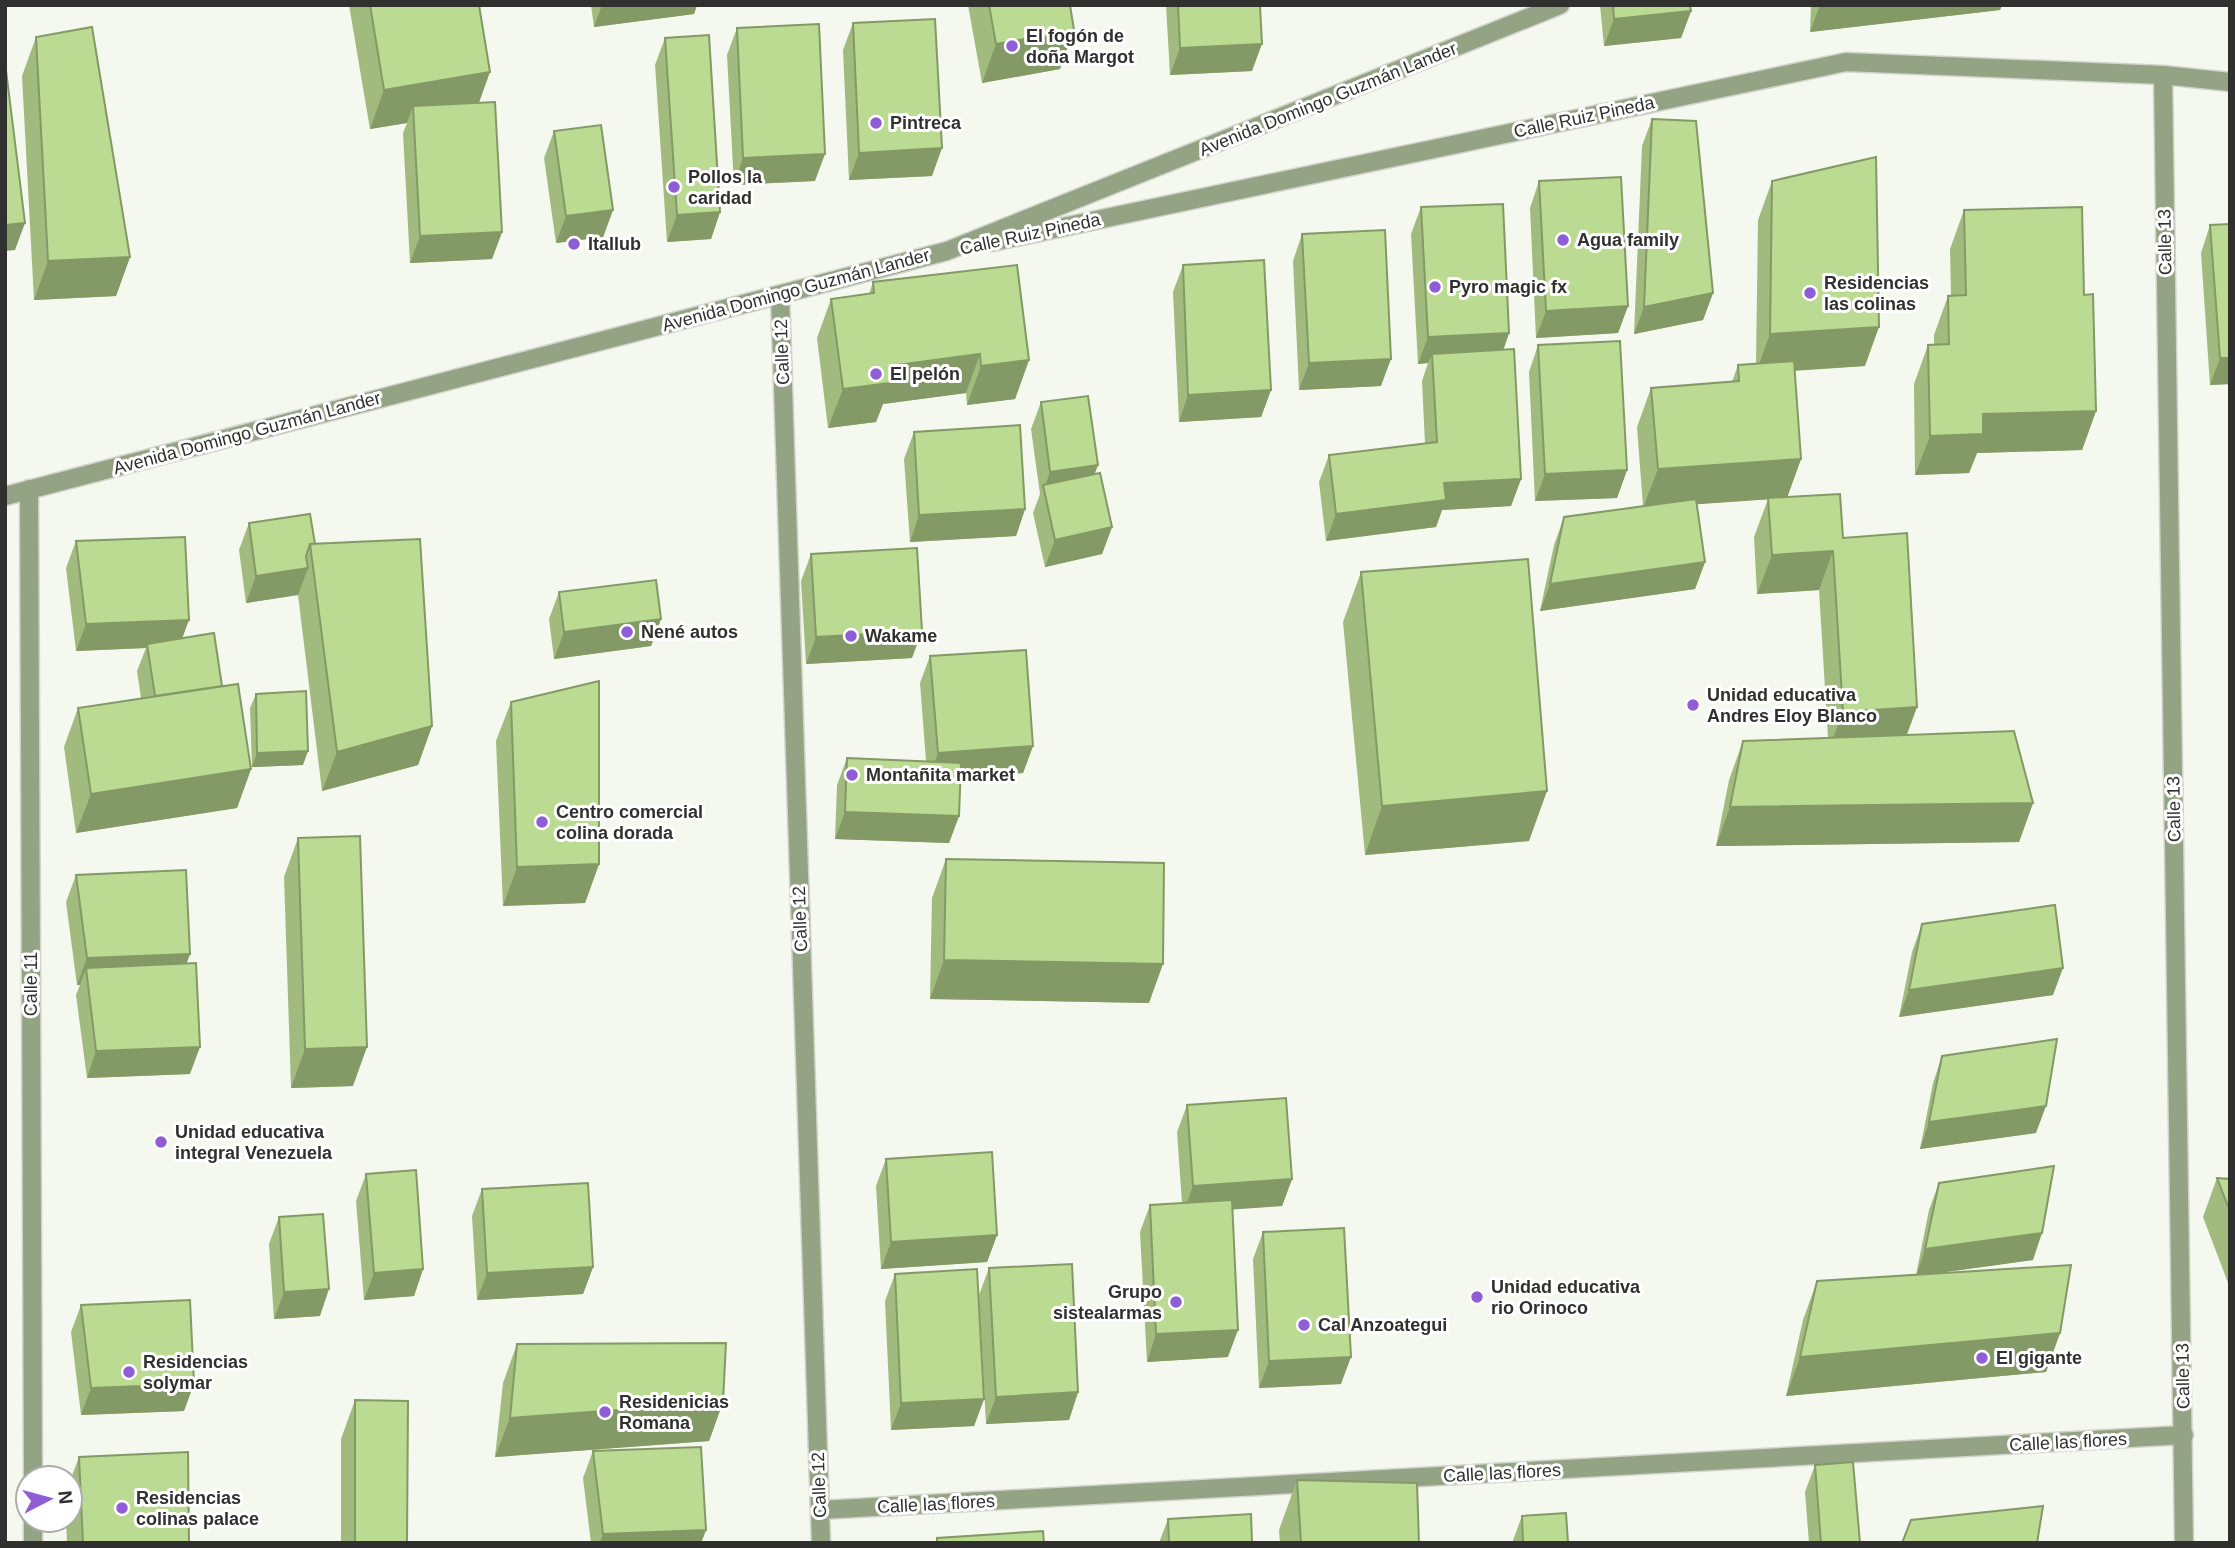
<svg xmlns="http://www.w3.org/2000/svg" width="2235" height="1548" font-family="Arial,sans-serif">
  <style>
    .lines { fill: none; stroke-linecap: round; stroke-linejoin: round }
    .street-casing { stroke: #d1d4cc; stroke-width: 21 }
    .street { stroke: #95a385; stroke-width: 18 }
    .wall { fill: #a1bb7e }
    .shaded-wall { fill: #839966 }
    .building { fill: #bbda92; stroke: #839966; stroke-width: 2 }
    .poi-dot { fill: #8f5ed7; stroke: #fff; stroke-width: 2.5 }
    .labels { text-anchor: middle; stroke-width: 6; stroke-linejoin: round; paint-order: stroke }
    .poi-label { font-size: 18px; font-weight: bold; fill: #30312e; stroke: #fff; text-anchor: start }
    .street-label { font-size: 18px; fill: #30312e; stroke: #fff }
  </style>
  <rect width="100%" height="100%" fill="#f4f8ef"/>
  <g class="lines">
    <g class="street-casing">
      <path id="street" d="M2163,75L2184,1543
        M992,242L1846,62L2163,75L2230,82
        M780,295L821,1543
        M29,489L33,1478
        M5,496L947,251L1560,5
        M820,1510L2184,1435
        M33,1520V1543"/>
    </g>
    <use href="#street" class="street"/>
  </g>
  <path class="wall" d="M349,5H479V103L502,232L492,259L410,263L403,133L407,123L370,129Z
    M591,5H697L694,14L594,27Z
    M968,5H1070L1060,69L982,83Z
    M1166,5H1260L1252,71L1170,75Z
    M1600,5H1690L1691,11L1681,38L1604,46Z
    M1811,5H2002L2000,10L1810,32Z
    M853,23L932,176L849,180L843,50Z
    M737,28L815,181L734,185L727,55Z
    M36,37L130,257L116,296L34,300L22,76Z
    M665,38L720,212L711,239L667,242L655,65Z
    M1652,119L1713,293L1703,320L1634,334L1642,146Z
    M554,131L613,210L603,237L556,243L544,158Z
    M1539,181L1628,306L1618,333L1536,338L1530,208Z
    M1772,181L1865,366L1794,371L1801,459L1787,497L1843,538L1917,707L1907,735L2033,803L2019,842L1716,846L1729,780L1743,741L1828,738L1819,590L1757,594L1754,537L1768,499L1697,504L1705,562L1695,589L1540,611L1554,545L1564,517L1643,506L1637,427L1651,388L1732,382L1738,365L1756,364L1758,220Z
    M1421,207L1509,333L1503,350L1521,479L1511,506L1442,510L1436,527L1326,541L1319,482L1329,455L1425,444L1422,381L1428,363L1418,364L1411,234Z
    M1964,210L2084,295L2096,411L2082,450L1977,453L1969,473L1915,475L1914,384L1928,345H1934V335L1948,296H1951L1950,249Z
    M2230,224V384L2210,385L2201,253L2210,225Z
    M1302,234L1381,386L1299,390L1293,261Z
    M1183,265L1271,390L1261,417L1179,422L1173,292Z
    M873,282L1029,360L1015,399L967,405L966,393L883,404L876,422L828,428L817,338L831,299L869,294Z
    M1538,345L1627,470L1617,498L1535,501L1529,372Z
    M1041,402L1095,474L1112,527L1102,554L1045,567L1033,513L1040,494L1031,429Z
    M914,432L1025,509L1016,536L910,542L904,459Z
    M249,523L315,544L432,726L418,765L322,791L298,595L246,603L239,550Z
    M76,541L182,638L222,686L251,769L237,808L76,833L64,747L78,708L141,698L137,671L146,648L76,651L66,568Z
    M811,554L912,658L806,664L801,581Z
    M1361,572L1529,841L1365,855L1343,622Z
    M559,592L661,619L651,646L554,659L549,619Z
    M930,656L1033,746L1023,773L961,778L959,816L949,843L835,839L837,785L847,758L926,761L920,683Z
    M256,694L303,765L252,767L250,708Z
    M511,702L599,864L585,903L503,906L496,741Z
    M298,838L353,1086L291,1088L284,877Z
    M946,859L1149,1003L930,999L932,898Z
    M76,875L190,954L186,964L190,1074L87,1078L76,995L80,985H77L66,902Z
    M1922,924L2053,995L1899,1017L1912,952Z
    M1942,1056L2036,1133L1920,1149L1933,1083Z
    M1187,1105L1292,1179L1282,1206L1232,1209L1228,1357L1147,1362L1140,1232L1150,1205L1182,1203L1177,1132Z
    M886,1159L997,1235L987,1262L881,1269L876,1186Z
    M366,1174L423,1269L414,1296L364,1300L356,1201Z
    M2217,1178L2230,1179V1288L2203,1217Z
    M1939,1183L2033,1260L1924,1275L2060,1333L2046,1372L1786,1396L1803,1320L1817,1281L1916,1275L1929,1210Z
    M482,1189L593,1267L583,1294L477,1300L472,1216Z
    M279,1217L320,1316L274,1319L269,1244Z
    M1263,1232L1341,1384L1259,1388L1253,1259Z
    M989,1268L1078,1392L1069,1420L986,1424L979,1295Z
    M895,1274L984,1399L974,1426L891,1430L885,1301Z
    M81,1305L184,1411L81,1415L71,1332Z
    M517,1344L723,1402L709,1441L495,1457L503,1383Z
    M355,1400L407,1543H341V1439Z
    M593,1451L706,1530L701,1543H591L583,1478Z
    M79,1457L189,1543H67L66,1520H70V1481Z
    M1815,1465L1860,1543H1809L1805,1492Z
    M1297,1480L1419,1543H1280L1279,1530Z
    M1522,1516L1568,1543H1512Z
    M1168,1519L1252,1543H1159Z"/>
  <path class="shaded-wall" d="M602,5H697L694,14L594,27Z
    M1820,5H2002L2000,10L1810,32Z
    M1691,11L1681,38L1604,46L1614,19Z
    M1074,30L1060,69L982,83L996,44Z
    M1262,44L1252,71L1170,75L1180,48Z
    M490,72L476,111L413,106L407,123L370,129L384,90Z
    M942,148L932,176L849,180L859,153Z
    M825,154L815,181L734,185L743,158Z
    M613,210L603,237L556,243L566,216Z
    M720,212L711,239L667,242L677,215Z
    M25,223L15,250L5,251V225Z
    M502,232L492,259L410,263L420,236Z
    M130,257L116,296L34,300L48,261Z
    M1713,293L1703,320L1634,334L1644,307Z
    M1628,306L1618,333L1536,338L1546,311Z
    M1879,327L1865,366L1756,373L1770,334Z
    M1509,333L1500,360L1432,354L1428,363L1418,364L1428,337Z
    M980,354L966,393L883,404L876,422L828,428L843,389L889,366Z
    M2220,358H2230V384L2210,385Z
    M1391,359L1381,386L1299,390L1309,363Z
    M1029,360L1015,399L967,405L981,366Z
    M1271,390L1261,417L1179,422L1188,395Z
    M2096,411L2082,450L1977,453L1969,473L1915,475L1930,436L1983,414Z
    M1801,459L1787,498L1643,508L1658,469Z
    M1098,465L1088,492L1044,489L1050,472Z
    M1627,470L1617,498L1535,501L1545,474Z
    M1521,479L1511,506L1442,510L1436,527L1326,541L1336,514L1444,483Z
    M1025,509L1016,536L910,542L919,515Z
    M1112,527L1102,554L1045,567L1055,540Z
    M1833,551L1819,590L1757,594L1772,555Z
    M1705,562L1695,589L1540,611L1550,584Z
    M308,568L298,595L246,603L256,576Z
    M661,619L651,646L554,659L564,632Z
    M189,620L179,647L147,644L146,648L76,651L86,624Z
    M922,631L912,658L806,664L816,637Z
    M1917,707L1902,746L1828,751L1843,712Z
    M432,726L418,765L322,791L337,752Z
    M1033,746L1023,773L928,780L938,753Z
    M308,751L303,765L252,767L257,753Z
    M251,769L237,808L76,833L91,794Z
    M1547,791L1529,841L1365,855L1382,806Z
    M2033,803L2019,842L1716,846L1730,807Z
    M845,812L959,816L949,843L835,839Z
    M599,864L585,903L503,906L517,867Z
    M190,954L180,981L86,968L80,985H77L87,958Z
    M944,960L1163,964L1149,1003L930,999Z
    M2063,968L2053,995L1899,1017L1909,990Z
    M200,1047L190,1074L87,1078L96,1051Z
    M367,1047L353,1086L291,1088L305,1049Z
    M2046,1106L2036,1133L1920,1149L1929,1122Z
    M1292,1179L1282,1206L1183,1213L1193,1186Z
    M2042,1233L2033,1260L1916,1276L1925,1249Z
    M997,1235L987,1262L881,1269L891,1242Z
    M593,1267L583,1294L477,1300L487,1273Z
    M423,1269L414,1296L364,1300L374,1273Z
    M329,1289L320,1316L274,1319L284,1292Z
    M1238,1330L1228,1357L1147,1362L1156,1334Z
    M2060,1333L2046,1372L1786,1396L1800,1357Z
    M1351,1357L1341,1384L1259,1388L1269,1361Z
    M194,1384L184,1411L81,1415L91,1388Z
    M1078,1392L1069,1420L986,1424L996,1397Z
    M984,1399L974,1426L891,1430L901,1403Z
    M723,1402L709,1441L495,1457L510,1418Z
    M706,1530L701,1543H600L603,1534Z"/>
  <path class="building" d="M370,5H479L490,72L384,90Z
    M989,5H1070L1074,30L996,44Z
    M1178,5H1260L1262,44L1180,48Z
    M1613,5H1690L1691,11L1614,19Z
    M935,19L942,148L859,153L853,23Z
    M819,24L825,154L743,158L737,28Z
    M92,27L130,257L48,261L36,37Z
    M709,35L720,212L677,215L665,38Z
    M5,62L25,223L5,225Z
    M495,102L502,232L420,236L413,106Z
    M1652,119L1696,121L1713,293L1644,307Z
    M601,125L613,210L566,216L554,131Z
    M1876,157L1879,327L1770,334L1772,181Z
    M1621,177L1628,306L1546,311L1539,181Z
    M1503,204L1509,333L1428,337L1421,207Z
    M2082,207L2084,295L2093,294L2096,411L1983,414V434L1930,436L1928,345L1949,344L1948,296L1966,295L1964,210Z
    M2230,224V358H2220L2210,225Z
    M1385,230L1391,359L1309,363L1302,234Z
    M1264,260L1271,390L1188,395L1183,265Z
    M1017,265L1029,360L981,366L980,354L889,366L890,383L843,389L831,299L874,293L873,282Z
    M1620,341L1627,470L1545,474L1538,345Z
    M1514,349L1521,479L1444,483L1446,500L1336,514L1329,455L1437,442L1432,354Z
    M1794,361L1801,459L1658,469L1651,388L1739,381L1738,365Z
    M1088,396L1098,465L1050,472L1041,402Z
    M1020,425L1025,509L919,515L914,432Z
    M1100,473L1112,527L1055,540L1043,485Z
    M1840,494L1843,538L1907,533L1917,707L1843,712L1833,551L1772,555L1768,498Z
    M1696,499L1705,562L1550,584L1564,517Z
    M310,514L315,544H310L306,556L308,568L256,576L249,523Z
    M185,537L189,620L86,624L76,541Z
    M420,539L432,726L337,752L310,544Z
    M917,548L922,631L816,637L811,554Z
    M1528,559L1547,791L1382,806L1361,572Z
    M656,580L661,619L564,632L559,592Z
    M214,633L222,686L155,696L147,644Z
    M1026,650L1033,746L938,753L930,656Z
    M599,681V864L517,867L511,702Z
    M238,684L251,769L91,794L78,708Z
    M306,691L308,751L257,753L256,694Z
    M2014,731L2033,803L1730,807L1743,741Z
    M847,758L961,763L959,816L845,812Z
    M360,836L367,1047L305,1049L298,838Z
    M946,859L1164,863L1163,964L944,960Z
    M186,870L190,954L87,958L76,875Z
    M2055,905L2063,968L1909,990L1922,924Z
    M196,963L200,1047L96,1051L86,968Z
    M2057,1039L2046,1106L1929,1122L1942,1056Z
    M1286,1098L1292,1179L1193,1186L1187,1105Z
    M992,1152L997,1235L891,1242L886,1159Z
    M2054,1166L2042,1233L1925,1249L1939,1183Z
    M416,1170L423,1269L374,1273L366,1174Z
    M2217,1178L2230,1179V1211Z
    M588,1183L593,1267L487,1273L482,1189Z
    M1232,1200L1238,1330L1156,1334L1150,1205Z
    M323,1214L329,1289L284,1292L279,1217Z
    M1344,1228L1351,1357L1269,1361L1263,1232Z
    M1072,1264L1078,1392L996,1397L989,1268Z
    M2071,1265L2060,1333L1800,1357L1817,1281Z
    M977,1269L984,1399L901,1403L895,1274Z
    M190,1300L194,1384L91,1388L81,1305Z
    M726,1343L723,1402L510,1418L517,1344Z
    M355,1400L408,1401L407,1543H355Z
    M701,1447L706,1530L603,1534L593,1451Z
    M188,1452L189,1543H83L79,1457Z
    M1853,1462L1860,1543H1821L1815,1465Z
    M1297,1480L1417,1483L1419,1543H1301Z
    M2043,1506L2037,1543H1902L1911,1520Z
    M1566,1513L1568,1543H1523L1522,1516Z
    M1251,1514L1252,1543H1169L1168,1519Z
    M1043,1531L1044,1543H937V1538Z"/>
  <g class="poi-dot">
    <circle cx="1012" cy="46" r="7"/>
    <circle cx="876" cy="123" r="7"/>
    <circle cx="674" cy="187" r="7"/>
    <circle cx="1563" cy="240" r="7"/>
    <circle cx="574" cy="244" r="7"/>
    <circle cx="1435" cy="287" r="7"/>
    <circle cx="1810" cy="293" r="7"/>
    <circle cx="876" cy="374" r="7"/>
    <circle cx="627" cy="632" r="7"/>
    <circle cx="851" cy="636" r="7"/>
    <circle cx="1693" cy="705" r="7"/>
    <circle cx="852" cy="775" r="7"/>
    <circle cx="542" cy="822" r="7"/>
    <circle cx="161" cy="1142" r="7"/>
    <circle cx="1477" cy="1297" r="7"/>
    <circle cx="1176" cy="1302" r="7"/>
    <circle cx="1304" cy="1325" r="7"/>
    <circle cx="1982" cy="1358" r="7"/>
    <circle cx="129" cy="1372" r="7"/>
    <circle cx="605" cy="1412" r="7"/>
    <circle cx="122" cy="1508" r="7"/>
  </g>
  <g class="labels">
    <g class="poi-label">
      <text x="1026" y="42">El fogón de<tspan x="1026" dy="21">doña Margot</tspan></text>
      <text x="890" y="129">Pintreca</text>
      <text x="688" y="183">Pollos la<tspan x="688" dy="21">caridad</tspan></text>
      <text x="1577" y="246">Agua family</text>
      <text x="588" y="250">Itallub</text>
      <text x="1824" y="289">Residencias<tspan x="1824" dy="21">las colinas</tspan></text>
      <text x="1449" y="293">Pyro magic fx</text>
      <text x="890" y="380">El pelón</text>
      <text x="641" y="638">Nené autos</text>
      <text x="865" y="642">Wakame</text>
      <text x="1707" y="701">Unidad educativa<tspan x="1707" dy="21">Andres Eloy Blanco</tspan></text>
      <text x="866" y="781">Montañita market</text>
      <text x="556" y="818">Centro comercial<tspan x="556" dy="21">colina dorada</tspan></text>
      <text x="175" y="1138">Unidad educativa<tspan x="175" dy="21">integral Venezuela</tspan></text>
      <text x="1491" y="1293">Unidad educativa<tspan x="1491" dy="21">rio Orinoco</tspan></text>
      <text x="1162" y="1298" text-anchor="end">Grupo<tspan x="1162" dy="21">sistealarmas</tspan></text>
      <text x="1318" y="1331">Cal Anzoategui</text>
      <text x="1996" y="1364">El gigante</text>
      <text x="143" y="1368">Residencias<tspan x="143" dy="21">solymar</tspan></text>
      <text x="619" y="1408">Residenicias<tspan x="619" dy="21">Romana</tspan></text>
      <text x="136" y="1504">Residencias<tspan x="136" dy="21">colinas palace</tspan></text>
    </g>
    <g class="street-label">
      <text transform="translate(1328 99) rotate(-22)" y="6">Avenida Domingo Guzmán Lander</text>
      <text transform="translate(1584 117) rotate(-12)" y="6">Calle Ruiz Pineda</text>
      <text transform="translate(1030 234) rotate(-12)" y="6">Calle Ruiz Pineda</text>
      <text transform="translate(2165 242) rotate(-91)" y="6">Calle 13</text>
      <text transform="translate(796 290) rotate(-15)" y="6">Avenida Domingo Guzmán Lander</text>
      <text transform="translate(782 352) rotate(-92)" y="6">Calle 12</text>
      <text transform="translate(247 433) rotate(-15)" y="6">Avenida Domingo Guzmán Lander</text>
      <text transform="translate(2174 809) rotate(-91)" y="6">Calle 13</text>
      <text transform="translate(800 919) rotate(-92)" y="6">Calle 12</text>
      <text transform="translate(31 984) rotate(-90)" y="6">Calle 11</text>
      <text transform="translate(2183 1376) rotate(-91)" y="6">Calle 13</text>
      <text transform="translate(2068 1442) rotate(-3)" y="6">Calle las flores</text>
      <text transform="translate(1502 1473) rotate(-3)" y="6">Calle las flores</text>
      <text transform="translate(819 1485) rotate(-92)" y="6">Calle 12</text>
      <text transform="translate(936 1504) rotate(-3)" y="6">Calle las flores</text>
    </g>
  </g>
  <rect width="2235" height="1548" fill="none" stroke="#30312e" stroke-width="14"/>
  <g transform="translate(49 1499) rotate(84)"><circle r="33" fill="#ffffff" stroke="#acadab" stroke-width="2"/>
  <path d="M0-5L12 26L0 18L-12 26Z" fill="#8f5ed7"/>
  <text y="-10" font-size="19" font-weight="bold" text-anchor="middle" fill="#30312e">N</text>
  </g>
</svg>
